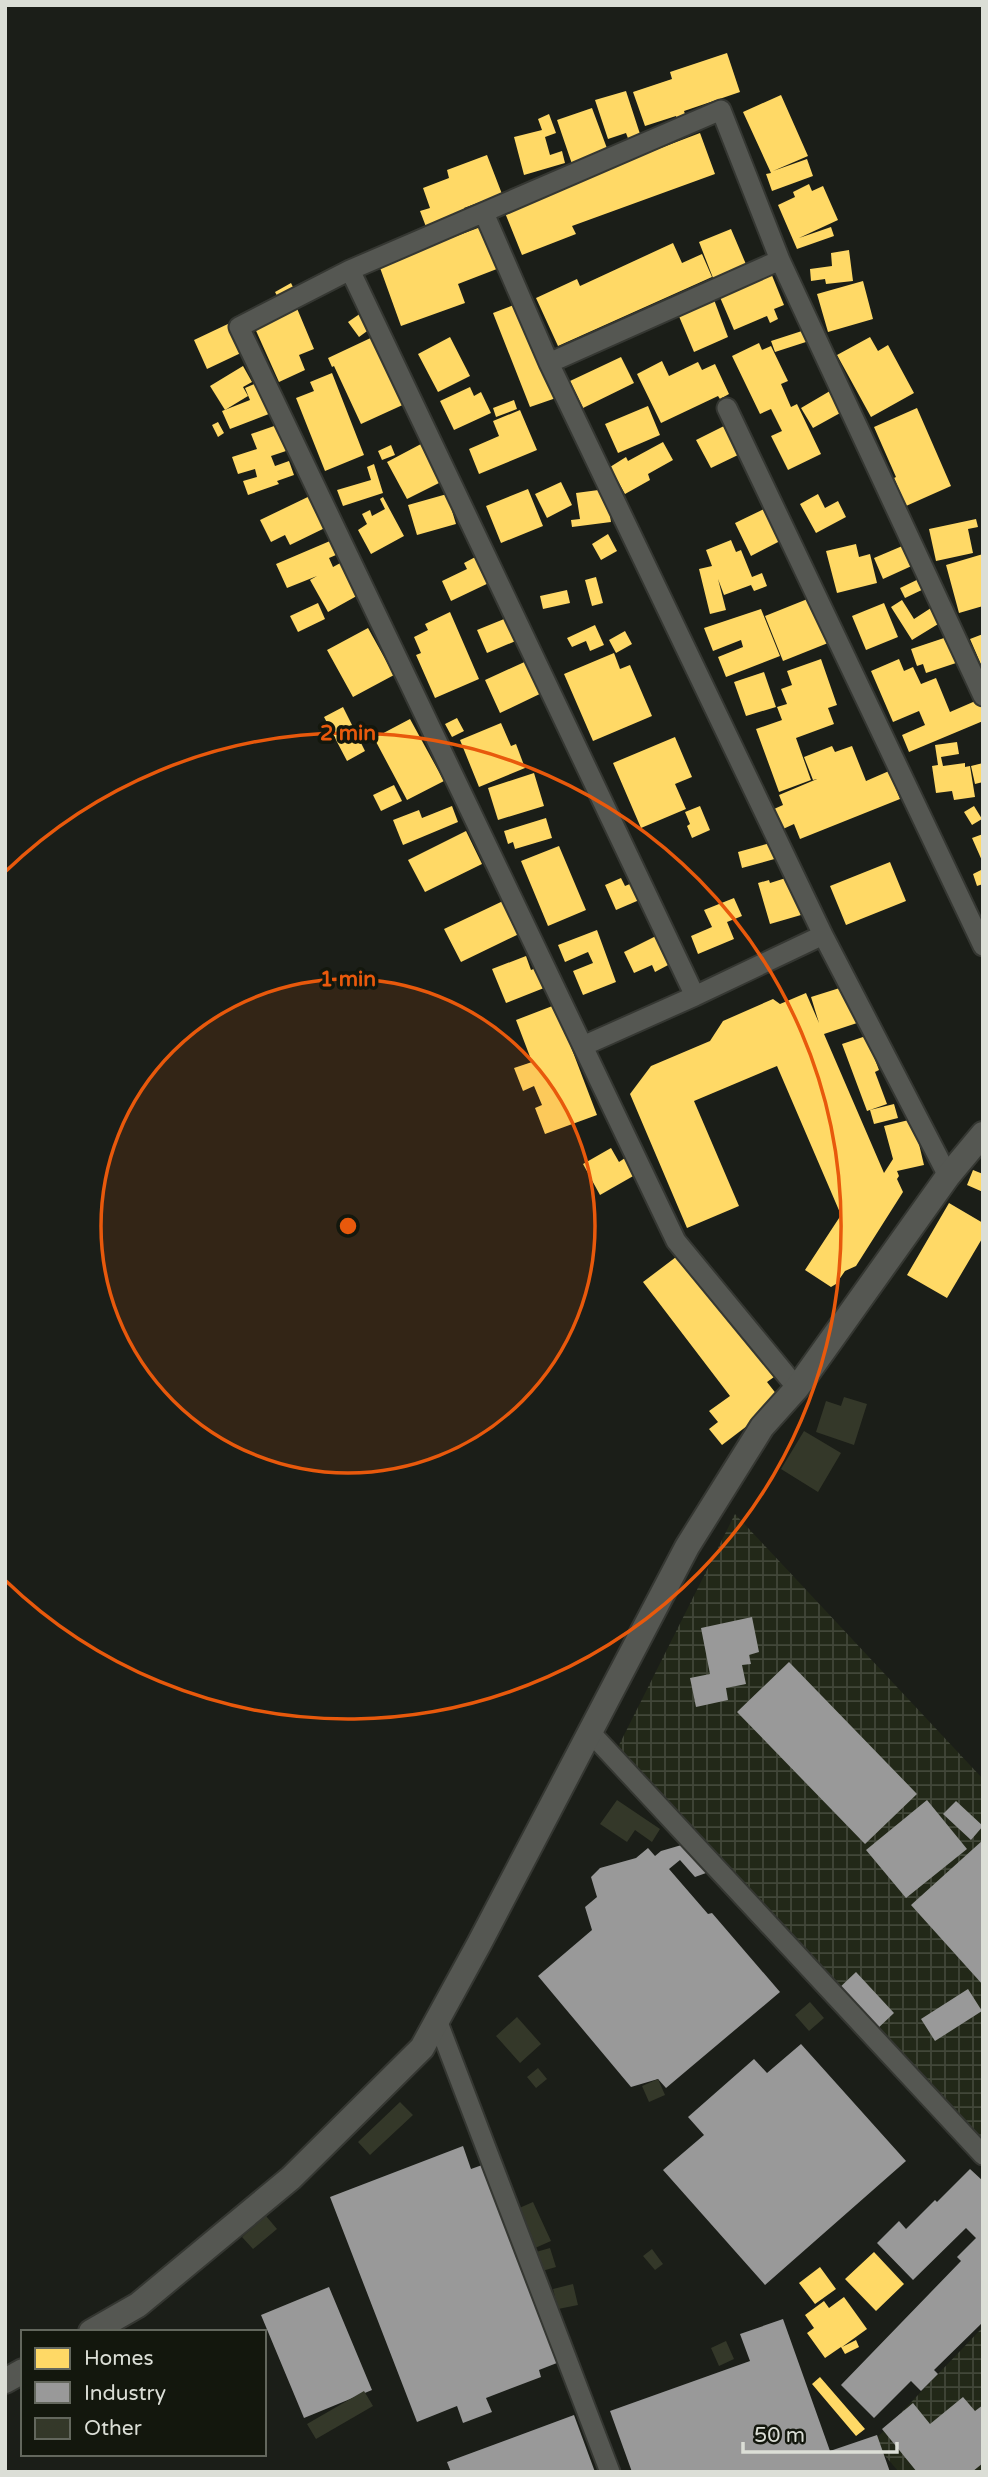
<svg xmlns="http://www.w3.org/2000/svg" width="988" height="2477" font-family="'Varela Round',sans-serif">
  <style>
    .industrial { fill: url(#industrial-grid) }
    .homes { fill: #ffd966 }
    .industry { fill: #999 }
    .building { fill: #343829 }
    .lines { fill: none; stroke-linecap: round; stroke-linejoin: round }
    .minor-casing { stroke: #353732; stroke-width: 23 }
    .tertiary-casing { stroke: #353732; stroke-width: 28 }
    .minor { stroke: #555752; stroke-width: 19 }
    .tertiary { stroke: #555752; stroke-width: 24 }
    .ring { fill: none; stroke: #e8590c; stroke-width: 3.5 }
    .centre { fill: #e8590c; stroke: #13170d; stroke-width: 3.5 }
    .ring-label { font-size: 21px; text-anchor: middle; font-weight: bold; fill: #e8590c; stroke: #13170d; stroke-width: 7; stroke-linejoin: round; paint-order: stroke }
  </style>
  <defs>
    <pattern id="industrial-grid" width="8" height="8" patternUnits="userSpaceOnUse" patternTransform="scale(1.75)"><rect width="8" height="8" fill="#222818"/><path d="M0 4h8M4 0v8" fill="none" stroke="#424739"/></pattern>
  </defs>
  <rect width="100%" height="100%" fill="#1b1e18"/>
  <path class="industrial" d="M735,1514L983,1779V2166L609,1765Z
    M983,2327V2472H899L873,2442Z"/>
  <path class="homes" d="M727,53L740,92L684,111L687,120L678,122L676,116L645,126L633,92L672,79L670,72Z
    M626,91L641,137L629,141L626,133L608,139L595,100Z
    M781,95L808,156L773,171L807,159L813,176L772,191L766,174L771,173L743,112Z
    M592,108L608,151L572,164L557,120Z
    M549,114L556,133L545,137L550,155L562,151L565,163L524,175L514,137L542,130L538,119Z
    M700,133L715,174L572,226L576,234L522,255L503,208Z
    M487,155L502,194L464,208L467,217L428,232L420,211L430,208L423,188L449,178L447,170Z
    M809,184L812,191L823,186L838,220L799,238L831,227L834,236L797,249L778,205L795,197L793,192Z
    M486,225L502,267L458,284L465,303L401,326L379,265Z
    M731,229L748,269L715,283L699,242Z
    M673,243L682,263L702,254L712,277L558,346L536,298L577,279L580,286Z
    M849,250L853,281L826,284L825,279L811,281L810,269L832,266L831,253Z
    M771,273L784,305L774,309L778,319L770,323L767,316L734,330L719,295Z
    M863,281L873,319L828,332L817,294Z
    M291,283L297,295L281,303L275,292Z
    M713,297L728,337L694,352L678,314Z
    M519,303L556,398L530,407L493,313Z
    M296,306L314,349L299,355L305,370L279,382L253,324Z
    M364,311L374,326L359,337L348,322Z
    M230,323L243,352L207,369L194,340Z
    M805,330L809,341L775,352L771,341Z
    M377,335L407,403L361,424L334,366L332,367L328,358Z
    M450,337L470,376L438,392L418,354Z
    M870,337L878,351L888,345L914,393L871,417L837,355Z
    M759,343L762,350L771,346L788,381L781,384L791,407L797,404L821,454L788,470L771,436L782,431L771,409L760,414L732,356Z
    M621,357L634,383L583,408L570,381Z
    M662,361L669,376L698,362L702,370L715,364L729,394L720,399L718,396L661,423L637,374Z
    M243,366L252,382L243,387L248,396L225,410L210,386Z
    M332,373L364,455L325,471L296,398L314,391L310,382Z
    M261,381L274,412L230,429L222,411L250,400L245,388Z
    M470,387L474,396L481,392L491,413L454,430L440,401Z
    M830,391L842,412L813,428L801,408Z
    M514,400L517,409L496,417L493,408Z
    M648,406L660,435L618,453L605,424Z
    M917,408L951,486L906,506L894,478L896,477L874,427Z
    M520,410L537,450L479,474L469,449L499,436L493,421Z
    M218,422L224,433L218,437L212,425Z
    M277,425L286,451L271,456L275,466L289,461L294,475L277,481L279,484L248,495L243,481L257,477L255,469L238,474L232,457L257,449L251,434Z
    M724,426L738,455L711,468L696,440Z
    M663,442L673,460L648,474L650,480L625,494L610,467L626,457L628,461Z
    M421,444L441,482L407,499L387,462Z
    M391,445L395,455L382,460L378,451Z
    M374,464L383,493L343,506L337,490L371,480L367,467Z
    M561,482L572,505L547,518L535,494Z
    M528,489L543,526L501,543L486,506Z
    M606,489L611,522L572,527L571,520L580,519L576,493Z
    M314,494L329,526L290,545L285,535L271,542L260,520Z
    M447,494L456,524L417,535L408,505Z
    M818,494L825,508L838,501L846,517L816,533L800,504Z
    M383,497L404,536L371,554L358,530L367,524L362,514L370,510L372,516L385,509L380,499Z
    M766,508L782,540L751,556L735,523Z
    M976,519L978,527L968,529L973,553L936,561L929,529Z
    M608,534L617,551L601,560L592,544Z
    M731,540L736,552L741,550L752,577L762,573L767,586L754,591L751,585L724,595L718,579L726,610L710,614L699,569L712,566L706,550Z
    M330,541L336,555L329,558L333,567L344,561L362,593L328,612L310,580L317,576L287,588L276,564Z
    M856,544L859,557L870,554L877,583L837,593L826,551Z
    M907,544L916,564L883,579L874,558Z
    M481,554L493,581L451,601L442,581L467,569L464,563Z
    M983,554V606L959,613L946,565Z
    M596,577L603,603L592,606L585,580Z
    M923,577L928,587L905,598L900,588Z
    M567,590L570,603L543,609L540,596Z
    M815,596L833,641L783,661L765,616Z
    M902,600L914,619L934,606L943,621L912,640L891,607Z
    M318,603L325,619L298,632L290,616Z
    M884,603L898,637L866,650L852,616Z
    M761,609L780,656L726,677L718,657L743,647L741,640L713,651L704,628Z
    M450,612L479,679L435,698L416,655L421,653L414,637L428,630L425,624Z
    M509,617L518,640L487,653L477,630Z
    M595,625L604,645L590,651L586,641L572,647L567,638Z
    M368,628L394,675L353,697L327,650Z
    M625,631L632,644L616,653L609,640Z
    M983,634V669L970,639Z
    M947,637L956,663L926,673L923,664L917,666L911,649Z
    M614,653L620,669L630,665L652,716L593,741L564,674Z
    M531,659L546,691L500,713L485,680Z
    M821,659L837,705L828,708L834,724L796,738L811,780L779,792L756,729L782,720L777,707L787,704L781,689L792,685L787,671Z
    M899,659L904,671L913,667L921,684L936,678L950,712L980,699L983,721L909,752L902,735L925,725L919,711L893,722L871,671Z
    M764,672L776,707L746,716L734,682Z
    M343,707L365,751L347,761L324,717Z
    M457,718L464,731L452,737L445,724Z
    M410,719L444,781L407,800L374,738Z
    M501,723L511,746L516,744L525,768L479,787L460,740Z
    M675,737L692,777L675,784L686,809L641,828L613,763Z
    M957,742L959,754L941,757L943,766L965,763V767L970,766L975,797L954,800L952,791L936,793L932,766L938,765L935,745Z
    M832,746L835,752L852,746L866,781L889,771L900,799L800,839L794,824L783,829L774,809L783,805L779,795L817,779L813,780L804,757Z
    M983,763V782L975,784L971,766Z
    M534,773L544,806L498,820L488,788Z
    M394,785L402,801L381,811L373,795Z
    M452,806L458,822L403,845L393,820L419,810L422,818Z
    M700,806L710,830L692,838L687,826L690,824L685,812Z
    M974,806L982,819L972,825L964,812Z
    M546,818L552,838L515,849L513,842L508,844L504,831Z
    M466,831L482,864L425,892L408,860Z
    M983,834V863L972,838Z
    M774,842L778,858L742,868L738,852Z
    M559,846L586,910L548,926L521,861Z
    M890,862L906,901L846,925L830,886Z
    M983,869V884L977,886L973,874Z
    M789,877L801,915L770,924L758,883L769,880L770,883Z
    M621,878L625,886L637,881L644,898L616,910L605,885Z
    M734,898L742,916L727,922L734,939L698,954L691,936L712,927L704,910Z
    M503,901L519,934L461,962L444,929Z
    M597,930L616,982L583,995L573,971L593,963L588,952L565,962L558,945Z
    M656,936L670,964L655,972L652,965L634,973L624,952Z
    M526,956L531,970L541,966L549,986L506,1003L492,969Z
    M846,986L857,1023L824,1034L884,1173L893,1159L884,1126L913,1119L924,1165L897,1171L899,1176L897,1179L903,1192L856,1266L845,1271L836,1284L831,1287L805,1270L841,1215L777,1066L694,1101L739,1206L687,1228L630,1094L651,1066L710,1041L723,1021L773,999L780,1004L806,993L819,1023L811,997Z
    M555,1005L597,1115L545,1134L535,1108L542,1105L534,1086L523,1091L514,1068L532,1062L516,1020Z
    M866,1036L879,1070L875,1072L887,1104L867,1111L842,1044Z
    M894,1104L898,1118L874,1124L870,1110Z
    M611,1148L619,1162L625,1158L635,1175L600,1195L583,1164Z
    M973,1170L983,1174V1192L967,1185Z
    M949,1203L983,1223V1237L947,1298L907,1275Z
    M680,1254L774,1377L767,1382L781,1400L722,1445L709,1429L718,1422L709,1411L730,1396L643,1282Z
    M874,2252L904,2284L876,2311L845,2279Z
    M820,2267L836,2289L815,2304L799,2283Z
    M844,2297L867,2329L842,2347L856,2340L859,2347L845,2354L841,2347L825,2358L807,2333L814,2328L805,2315L824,2301L829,2308Z
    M820,2377L865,2429L856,2436L812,2384Z"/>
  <path class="industry" d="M752,1617L759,1652L749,1655L751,1664L742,1665L746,1684L726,1688L728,1700L696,1707L690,1678L710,1674L701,1628Z
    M789,1662L917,1794L865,1844L737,1712Z
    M927,1800L967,1849L906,1898L866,1850Z
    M956,1801L983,1826L971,1840L943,1814Z
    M983,1840V1985L911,1905Z
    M685,1844L704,1865L706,1873L695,1877L680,1860L669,1869L708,1914L712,1913L780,1992L666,2088L658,2079L631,2087L538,1976L592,1930L585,1907L597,1897L591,1877L600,1868L636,1858L648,1848L655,1856L661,1851Z
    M856,1972L894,2013L874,2032L836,1991Z
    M968,1989L982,2011L935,2041L921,2019Z
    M801,2044L906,2161L765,2285L663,2170L704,2135L688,2117L754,2059L767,2073Z
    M463,2146L471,2169L485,2164L562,2361L539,2370L541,2377L486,2398L492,2412L463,2423L457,2406L417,2422L330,2197Z
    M970,2169L983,2181V2322L934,2370L938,2374L921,2391L911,2381L874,2418L841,2385L961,2261L957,2257L976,2238L966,2228L913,2280L877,2243L899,2221L906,2229L935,2200L937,2202Z
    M329,2287L372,2390L304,2418L261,2315Z
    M783,2319L830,2451L877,2435L890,2472H632L610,2411L750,2361L740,2334Z
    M963,2397L975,2411L983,2405V2463L972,2472H917L882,2429L913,2403L930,2424Z
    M574,2415L595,2472H451L447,2462Z"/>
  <path class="building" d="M844,1397L867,1404L854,1445L816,1432L826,1401L841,1406Z
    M804,1431L841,1453L818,1492L781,1469Z
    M617,1800L660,1829L652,1842L635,1830L627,1842L600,1824Z
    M810,2002L824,2018L809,2031L795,2015Z
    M517,2017L541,2044L520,2063L496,2036Z
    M538,2068L547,2079L536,2088L527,2077Z
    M658,2079L665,2095L649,2102L642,2086Z
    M400,2102L413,2115L370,2155L358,2142Z
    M533,2202L551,2241L535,2248L517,2209Z
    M266,2216L277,2229L253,2249L242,2237Z
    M550,2248L556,2267L542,2271L536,2252Z
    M652,2249L663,2264L655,2270L643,2256Z
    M573,2284L578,2305L558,2309L553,2289Z
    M726,2341L734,2359L719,2366L711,2348Z
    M364,2391L373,2406L316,2439L307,2424Z"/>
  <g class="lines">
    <g class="minor-casing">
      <path id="minor" d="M484,213L549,363L823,935L948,1176
        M350,270L695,996
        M549,363L780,260
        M727,408L983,946
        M583,1046L695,996L823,935
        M797,1388L676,1241L239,327L350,270L721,110L780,260L983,696
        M590,1732L983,2155
        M437,2020L610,2472"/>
    </g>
    <g class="tertiary-casing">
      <path id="tertiary" d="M91,2332L138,2305L291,2178L422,2048L479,1944L687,1547L762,1427L797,1388L948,1176L983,1134
        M5,2381L23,2371"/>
    </g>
    <use href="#minor" class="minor"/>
    <use href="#tertiary" class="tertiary"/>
  </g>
  <circle cx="348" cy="1226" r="247" fill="#e8590c" fill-opacity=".12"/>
  <g class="ring">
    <circle cx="348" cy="1226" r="247"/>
    <path d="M6 871A493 493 0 1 1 6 1581"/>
  </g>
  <circle cx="348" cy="1226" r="10" class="centre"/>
  <g class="ring-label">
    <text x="348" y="740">2 min</text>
    <text x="348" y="986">1 min</text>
  </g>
  <rect width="988" height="2477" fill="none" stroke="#dbded6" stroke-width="14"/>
  <rect x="21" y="2330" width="245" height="126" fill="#13170d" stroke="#63675d" stroke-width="2"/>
  <rect x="35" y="2348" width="35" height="21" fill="#ffd966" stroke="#63675d" stroke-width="2"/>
  <text x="84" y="2365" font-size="21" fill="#dbded6">Homes</text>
  <rect x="35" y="2382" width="35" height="21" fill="#999999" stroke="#63675d" stroke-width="2"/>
  <text x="84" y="2400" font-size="21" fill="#dbded6">Industry</text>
  <rect x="35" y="2418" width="35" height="21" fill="#343829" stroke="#63675d" stroke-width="2"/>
  <text x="84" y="2435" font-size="21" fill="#dbded6">Other</text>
  <path d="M743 2442v10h154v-10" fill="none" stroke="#dbded6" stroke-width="3.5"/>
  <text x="754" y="2442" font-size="21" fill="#dbded6" stroke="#13170d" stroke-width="5" paint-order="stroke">50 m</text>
</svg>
